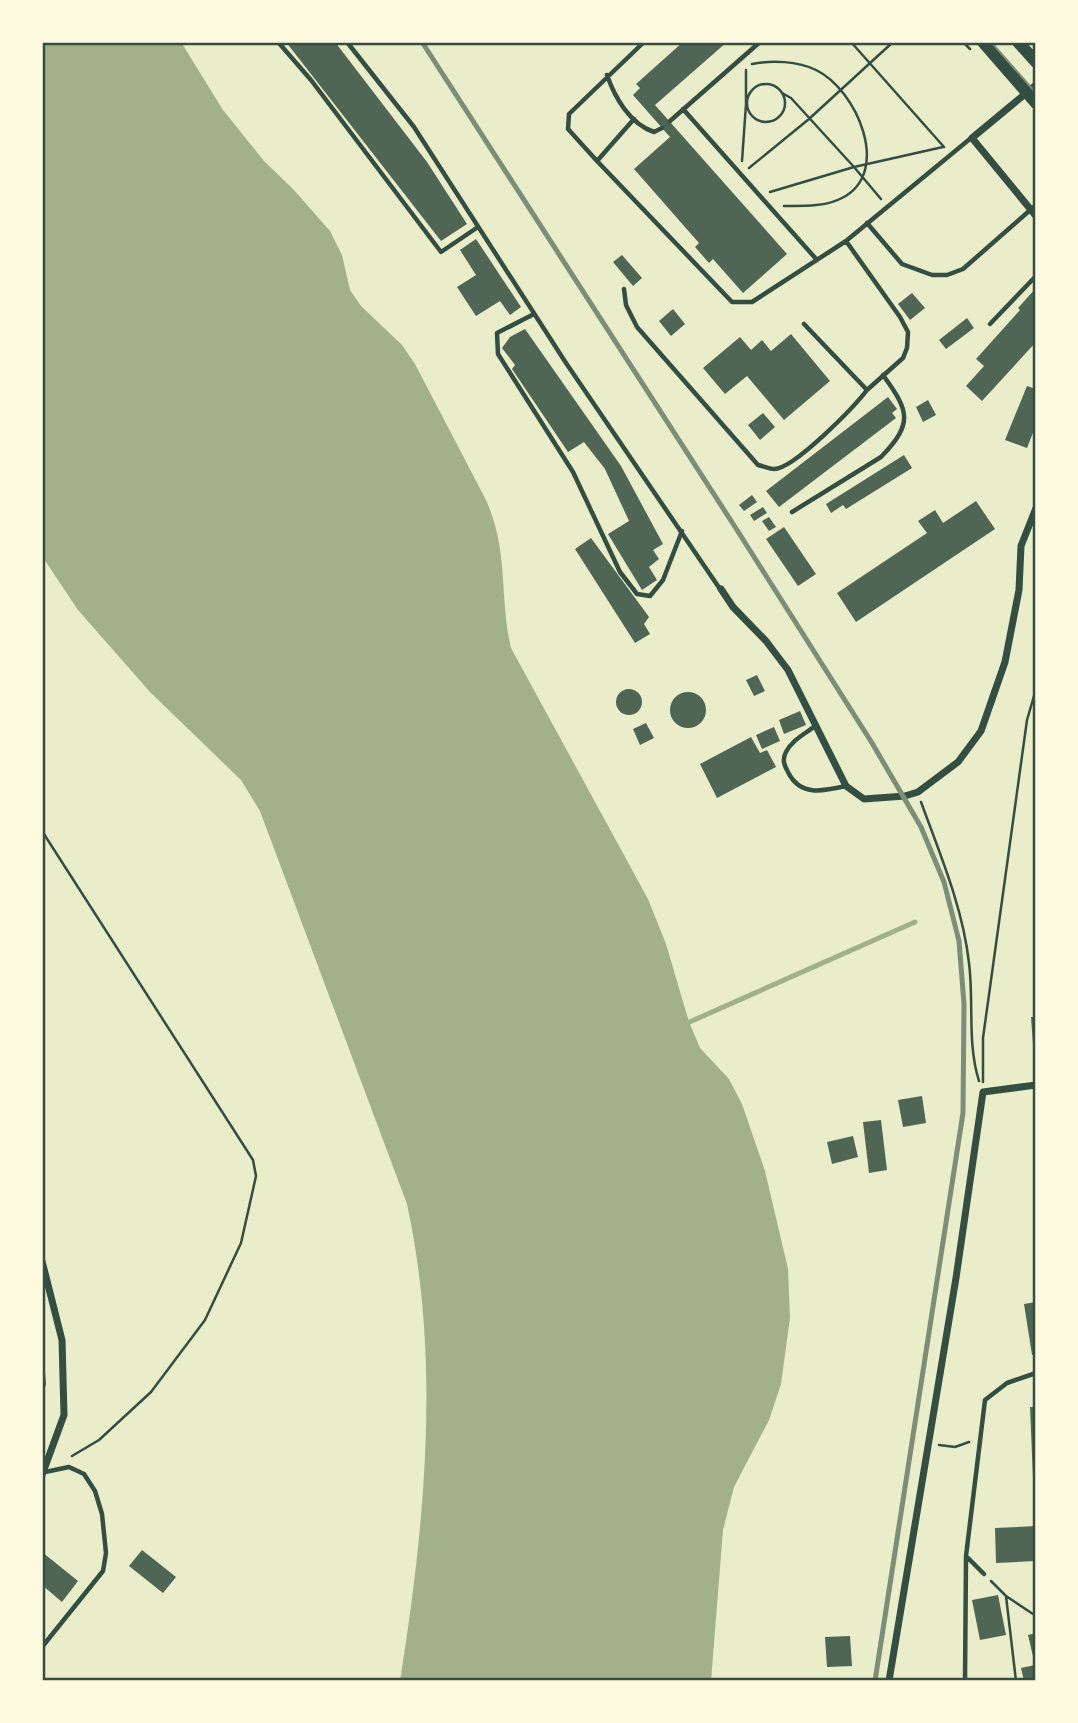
<svg xmlns="http://www.w3.org/2000/svg" width="1078" height="1723" font-family="Mulish,sans-serif">
  <style>
    .water { fill: #a3b18a }
    .lines { fill: none; stroke-linecap: round; stroke-linejoin: round }
    .stream { stroke: #a3b18a; stroke-width: 5 }
    .building { fill: #4f6655 }
    .path { stroke: #344e41; stroke-width: 2.5 }
    .service { stroke: #344e41; stroke-width: 4.5 }
    .minor { stroke: #344e41; stroke-width: 7 }
    .secondary { stroke: #344e41; stroke-width: 12 }
    .tram { stroke: #7c8e77; stroke-width: 2 }
    .rail { stroke: #7c8e77; stroke-width: 5 }
    .neatline { fill: none; stroke: #344e41; stroke-width: 2.5 }
  </style>
  <rect width="100%" height="100%" fill="#e9edc9"/>
  <path class="water" d="M42,42H181L223,110L264,161L293,189L330,231L342,255L350,290L361,306L402,345L415,364L486,500C509,551 499,596 511,648L648,899L666,944L689,1022L700,1048L729,1079L742,1104L765,1171L788,1269L790,1318L781,1384L769,1420L734,1487L723,1530L711,1681H400C425,1524 441,1361 407,1204L260,811L241,780L150,692L78,610L42,556Z"/>
  <g class="lines">
    <path class="stream" d="M685,1024L915,922"/>
  </g>
  <path class="building" d="M286,42H335L427,162L467,224L441,241Z
    M683,42H727L655,105L787,254L743,293L713,259L709,263L695,247L699,243L634,169L670,137L633,95L640,88L636,84Z
    M476,239L521,307L510,315L500,301L476,316L457,287L476,275L460,250Z
    M622,255L642,278L633,286L613,262Z
    M1036,288V342L982,401L966,386L984,366L976,359L1020,310L1018,308Z
    M912,293L925,308L910,320L898,304Z
    M673,309L685,324L671,336L659,321Z
    M967,318L974,328L946,349L939,340Z
    M525,329L621,466L663,544L653,550L659,559L649,567L657,580L642,590L608,534L629,521L605,469L584,442L568,452L512,369L515,365L502,348L510,337Z
    M791,334L830,381L784,420L747,376L725,394L703,368L740,337L751,350L762,340L771,351Z
    M1027,386L1036,389V425L1027,448L1005,440Z
    M888,397L897,409L892,413L896,418L779,507L766,491Z
    M928,400L936,415L923,422L916,407Z
    M763,413L775,427L760,440L748,425Z
    M904,455L912,468L846,509L843,505L831,513L826,504Z
    M752,495L757,502L744,511L739,505Z
    M976,501L995,529L856,622L837,593L927,533L918,521L935,510L943,523Z
    M763,507L767,513L754,521L750,515Z
    M769,517L776,527L769,531L762,521Z
    M784,527L816,574L798,586L766,539Z
    M591,538L649,617L644,624L650,634L635,643L575,549Z
    M757,675L765,691L754,696L746,680Z
    M616 702a13 13 0 1 1 26 0a13 13 0 1 1-26 0Z
    M670 710a18 18 0 1 1 36 0a18 18 0 1 1-36 0Z
    M800,711L806,725L784,734L779,720Z
    M646,723L654,738L640,745L633,729Z
    M774,727L780,741L762,749L756,735Z
    M751,737L760,753L767,750L776,767L717,798L700,764Z
    M1031,1017H1036V1045H1033Z
    M922,1096L926,1123L903,1127L898,1100Z
    M881,1120L887,1170L869,1173L863,1122Z
    M853,1136L858,1157L832,1164L827,1142Z
    M1036,1302V1354L1032,1355L1024,1304Z
    M42,1361H44L46,1384L43,1395Z
    M1030,1407H1036V1502H1034Z
    M1036,1526V1561L996,1563L995,1528Z
    M142,1550L176,1577L163,1593L129,1566Z
    M42,1552L78,1581L62,1602L42,1585Z
    M998,1595L1006,1635L980,1640L972,1600Z
    M1036,1633V1681H1024L1021,1668L1035,1665L1028,1635Z
    M850,1636L852,1666L827,1667L825,1637Z"/>
  <g class="lines">
    <path class="path" d="M851,42L944,147
      M963,42L970,49
      M752,64C771,60 798,61 816,70C856,89 893,172 842,198C825,207 802,206 784,206
      M747 103a19 19 0 1 1 38 0a19 19 0 1 1-38 0Z
      M782,93L791,98L854,167L943,147
      M742,161L746,104V70
      M749,168L809,119L893,42
      M770,192L854,167L881,199
      M921,802C940,854 963,908 969,963C974,1002 967,1043 979,1081
      M42,831L253,1160L256,1176L241,1243L205,1320L151,1392L99,1440L72,1456
      M983,1082V1038L1027,720L1036,689
      M939,1445L955,1447L969,1442
      M991,1581L1006,1596
      M1016,1681L1006,1596L1036,1616"/>
    <path class="service" d="M278,42L311,80L441,252L478,227
      M347,42L414,127L566,363L720,589
      M607,75C615,98 630,124 654,132L662,128
      M683,109L817,260
      M634,119L597,161L568,129L569,114L644,42
      M670,121L760,42
      M597,161L732,302H752L846,241L971,138
      M867,223L902,264L932,275H947L963,269L1036,205
      M624,289L626,305L637,327L758,465C763,466 770,469 774,469C794,469 854,407 867,390
      M534,314L497,333L498,354L573,472L620,572L637,594L650,596L663,580L682,531
      M804,324L867,390L903,358L907,348L908,332L900,317L846,241
      M990,324L1036,276
      M792,512L881,457C914,423 909,411 883,375
      M815,726C805,734 792,740 786,752C782,759 784,765 788,772C800,797 824,791 846,786
      M984,1574L966,1556L985,1400L1007,1383L1036,1373
      M42,1647L103,1571L106,1553L102,1514L95,1491L84,1474L69,1467L45,1472
      M42,1679L44,1681
      M965,1681L966,1557"/>
    <path class="minor" d="M1036,85L972,138L1036,216
      M721,589L733,607L766,641L788,670L846,786L864,799L905,796L918,792L958,762L981,731L1005,662L1019,590L1021,546L1036,508
      M42,1261L62,1340L64,1415L42,1475
      M889,1681L956,1278L983,1092L1036,1085"/>
    <path class="secondary" d="M983,42L1036,103
      M1018,42L1036,62"/>
    <path class="tram" d="M991,42L1036,93"/>
    <path class="rail" d="M422,42L737,530L872,743L921,827L944,882L959,941L964,1004L963,1113L875,1681"/>
  </g>
  <rect width="1078" height="1723" fill="none" stroke="#fefae0" stroke-width="88"/>
  <rect x="44" y="44" width="990" height="1635" class="neatline"/>
</svg>
